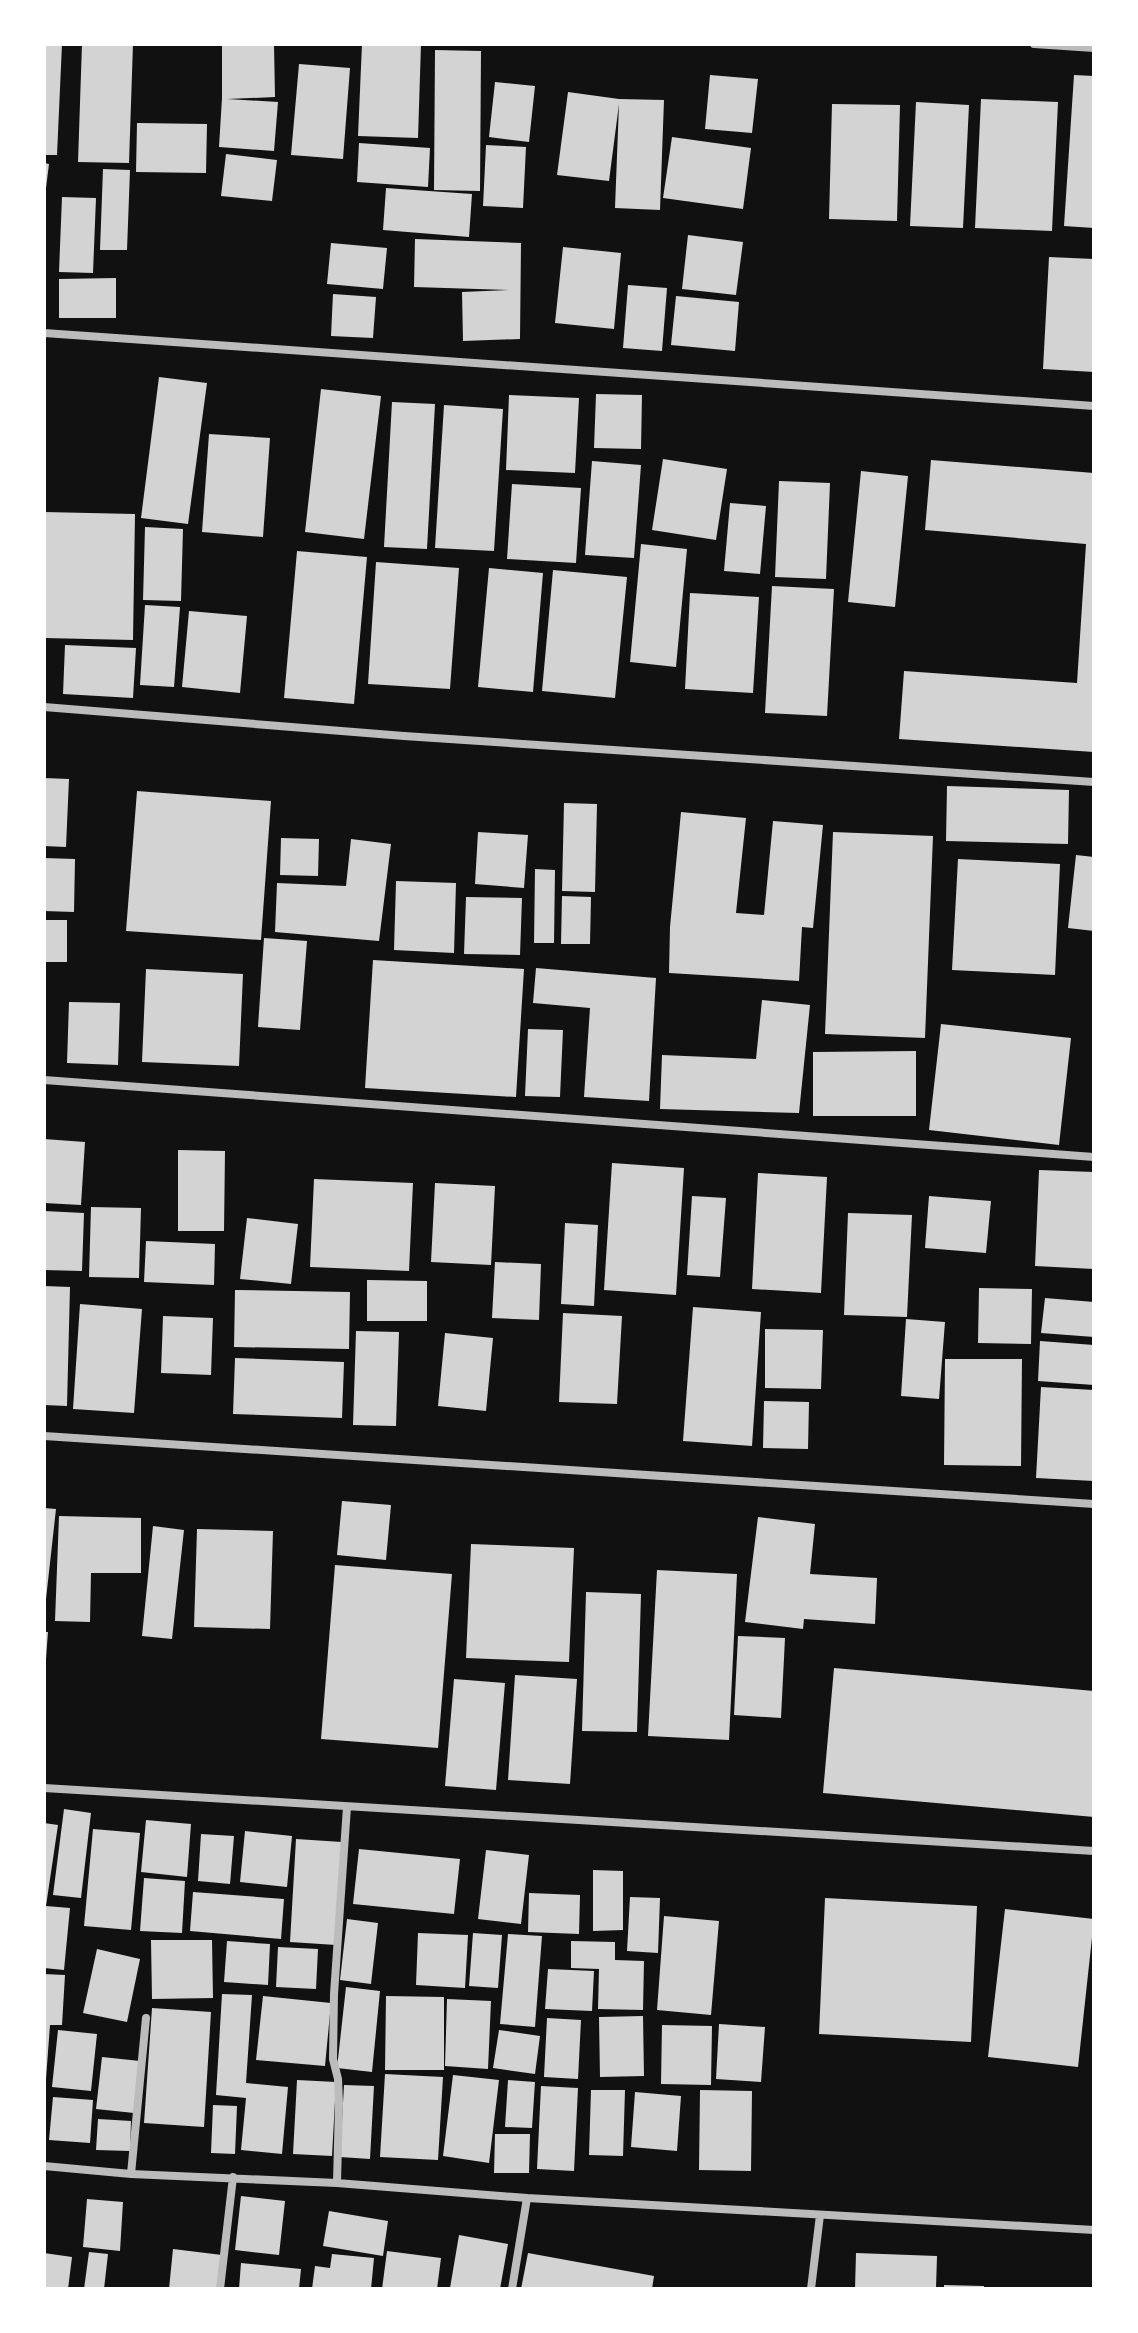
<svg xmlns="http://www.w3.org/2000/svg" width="1138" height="2333" font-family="'Crimson Pro',serif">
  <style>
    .building { fill: #d3d3d3 }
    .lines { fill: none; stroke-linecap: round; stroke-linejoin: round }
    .minor { stroke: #bcbcbc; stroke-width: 8 }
  </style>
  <rect width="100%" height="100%" fill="#111"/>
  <path class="building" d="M44,44H62L57,155H44Z
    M82,44H133L129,163L78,162Z
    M222,44H274L275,97L227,99L278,102L274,151L219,147L222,98Z
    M362,44H421L418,138L358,136Z
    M435,50L481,51L480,191L434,190Z
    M299,64L350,68L343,159L291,155Z
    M710,75L758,79L752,133L705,129Z
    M1074,75L1094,76V228L1064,226Z
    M495,82L535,86L529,142L489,137Z
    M568,92L619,99L664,100L660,210L615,208L619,104L609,181L557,175Z
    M981,99L1058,102L1052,231L975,228Z
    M916,102L969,105L963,228L910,226Z
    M832,104L900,105L897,221L829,219Z
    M137,123L207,124L206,173L136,172Z
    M672,137L751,148L743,209L663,198Z
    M359,143L430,148L428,187L357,182Z
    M486,145L526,147L523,208L483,206Z
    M226,154L277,160L272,201L221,196Z
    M44,163L49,164L46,188H44Z
    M103,169L130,170L127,250H100Z
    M386,188L472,194L469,237L383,230Z
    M62,197L96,198L93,273L59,272Z
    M688,235L743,242L736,295L682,289Z
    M415,239L521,243L520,339L463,341L462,292L509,290L414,287Z
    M331,243L387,248L383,289L327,284Z
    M563,247L621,253L614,329L555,323Z
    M1049,257L1094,259V372L1043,369Z
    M116,278V318H59V279Z
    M628,285L667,288L662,351L623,348Z
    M333,294L376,297L373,338L331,336Z
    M676,296L739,302L735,351L671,345Z
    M159,377L207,383L188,524L141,518Z
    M321,389L381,396L364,539L305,532Z
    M596,394L642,395L641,449L594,448Z
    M509,395L579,398L575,473L506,470Z
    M392,402L435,404L427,549L384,547Z
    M444,405L503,409L494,551L435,548Z
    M209,434L270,438L263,537L202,532Z
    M663,459L727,469L716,540L652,530Z
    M931,460L1094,473V752L899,739L904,671L1077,683L1086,544L925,530Z
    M592,461L641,465L634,558L585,555Z
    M861,471L908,476L895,607L848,602Z
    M779,481L830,483L826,579L775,577Z
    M512,484L581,488L576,563L507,559Z
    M730,503L766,506L760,574L724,571Z
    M44,512L135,514L133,640L44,638Z
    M145,527L183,529L181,601L143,600Z
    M641,544L687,549L676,667L630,662Z
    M297,551L367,557L354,704L284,698Z
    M376,562L459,568L450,689L368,684Z
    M489,568L543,573L533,692L478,687Z
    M553,570L627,577L615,698L542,691Z
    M772,586L834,589L827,716L765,713Z
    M690,593L759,597L753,693L685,689Z
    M145,605L180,607L174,687L140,685Z
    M189,611L247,616L240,693L182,687Z
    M65,645L136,648L133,698L63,694Z
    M44,778L69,779L66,847L44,846Z
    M947,786L1069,790L1068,844L946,841Z
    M137,791L271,801L261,940L126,931Z
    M564,803L597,804L595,892L562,891Z
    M681,812L746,818L736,913L764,915L773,821L823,825L813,928L802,927L799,981L669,973L670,927Z
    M478,832L528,835L524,888L475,884Z
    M833,832L933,836L925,1038L825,1034Z
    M281,838L319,839L318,876L280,875Z
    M351,839L391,844L379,941L275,932L277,883L346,886Z
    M1076,855L1094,857V931L1068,928Z
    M44,858L75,859L74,912L44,911Z
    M958,859L1060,864L1055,975L952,970Z
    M535,869L555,870L554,943H534Z
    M396,881L456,883L454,953L394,950Z
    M562,896L591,897L590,944H561Z
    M466,897L522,898L520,955L464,954Z
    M44,920H67V962H44Z
    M264,938L307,941L300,1030L258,1027Z
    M373,960L524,969L516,1097L365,1088Z
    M536,968L656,978L649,1101L584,1097L590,1008L533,1003Z
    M146,969L243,974L239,1066L142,1062Z
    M762,1000L810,1005L799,1113L660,1109L662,1055L756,1059Z
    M69,1002L120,1003L118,1065L67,1063Z
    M941,1024L1071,1038L1059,1145L929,1130Z
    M528,1029L563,1030L560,1097L525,1096Z
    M916,1051V1116H813V1052Z
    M44,1139L85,1142L81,1205L44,1203Z
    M178,1150L225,1151L224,1231H178Z
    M612,1163L684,1168L676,1295L604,1290Z
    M1039,1170L1094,1172V1269L1035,1266Z
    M758,1173L827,1177L821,1293L752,1289Z
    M314,1179L413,1183L409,1271L310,1267Z
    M435,1183L495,1186L491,1265L431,1262Z
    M692,1196L726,1198L720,1277L687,1275Z
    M929,1196L991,1201L986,1253L925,1248Z
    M91,1207L141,1208L139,1278L89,1277Z
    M44,1211L84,1213L82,1271L44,1270Z
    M848,1213L912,1215L907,1317L844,1315Z
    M247,1218L298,1224L291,1284L240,1279Z
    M565,1223L598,1225L594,1306L561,1304Z
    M146,1241L215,1244L214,1285L144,1282Z
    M495,1262L541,1264L539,1320L492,1318Z
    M367,1280L427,1281V1321H367Z
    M44,1286L70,1287L67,1406L44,1405Z
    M979,1288L1032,1289L1031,1344L978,1343Z
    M235,1290L350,1292L349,1349L234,1347Z
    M1045,1298L1094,1302V1337L1041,1333Z
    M80,1304L142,1309L134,1413L73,1409Z
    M693,1307L761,1312L752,1446L683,1441Z
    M563,1313L622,1316L617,1404L559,1402Z
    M163,1316L213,1318L211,1375L161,1373Z
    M906,1319L945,1322L939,1399L901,1396Z
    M765,1329L823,1330L821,1389L765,1388Z
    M356,1331L399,1332L396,1426L353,1425Z
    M445,1333L493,1338L486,1411L438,1406Z
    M1040,1341L1094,1345V1385L1038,1381Z
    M235,1358L344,1362L342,1418L233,1414Z
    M945,1359H1022L1021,1466L944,1465Z
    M1041,1387L1094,1390V1481L1036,1478Z
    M764,1401L809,1402L808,1449L763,1448Z
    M342,1501L391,1505L386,1560L337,1555Z
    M44,1508L56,1509L46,1599H44Z
    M59,1516L141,1518V1573H91L90,1622L55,1621Z
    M758,1517L815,1524L810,1574L877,1578L875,1624L804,1619L803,1629L745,1622Z
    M153,1526L184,1530L172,1639L142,1636Z
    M197,1529L273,1531L270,1629L194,1627Z
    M471,1544L574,1548L569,1662L466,1658Z
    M335,1565L452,1574L438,1748L321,1739Z
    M657,1570L737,1574L729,1740L648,1736Z
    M586,1592L641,1594L637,1732L582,1731Z
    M44,1632H48L46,1659H44Z
    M738,1636L785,1638L781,1718L734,1715Z
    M834,1668L1094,1691V1817L823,1793Z
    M515,1675L577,1679L570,1784L508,1780Z
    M454,1679L505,1683L496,1790L445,1786Z
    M64,1809L91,1813L81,1898L53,1895Z
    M146,1820L191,1824L187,1877L141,1872Z
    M44,1823L58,1825L46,1906L70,1908L64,1970L44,1968Z
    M93,1829L140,1833L131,1930L84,1926Z
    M245,1831L292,1836L287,1887L240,1882Z
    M201,1834L234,1836L230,1884L198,1881Z
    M296,1839L342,1842L336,1945L290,1942Z
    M359,1849L460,1859L454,1914L353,1904Z
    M486,1850L529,1855L521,1924L478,1919Z
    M593,1870L623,1871V1930L593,1931Z
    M144,1878L185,1881L182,1933L140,1931Z
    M193,1892L284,1899L281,1939L190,1931Z
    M529,1893L580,1895L579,1934L528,1932Z
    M630,1897L660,1898L658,1953L627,1951Z
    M825,1898L977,1906L971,2042L819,2034Z
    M1005,1909L1094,1919L1078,2067L988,2057Z
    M664,1916L719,1921L711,2015L657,2010Z
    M347,1919L378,1923L371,1984L340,1980Z
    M418,1933L468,1935L465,1988L416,1985Z
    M473,1933L502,1935L498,1988L469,1986Z
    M508,1934L542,1936L535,2027L500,2024Z
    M151,1940H212L213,1998L152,1999Z
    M227,1941L270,1944L268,1985L224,1982Z
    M571,1941L615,1942V1960L644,1961L643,2010L598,2009L599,1969L571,1968Z
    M278,1947L318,1949L316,1989L276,1987Z
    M97,1949L140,1959L127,2022L83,2013Z
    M548,1969L594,1971L592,2011L545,2009Z
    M44,1974L65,1975L62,2025H50L46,2079L44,2078Z
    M346,1987L380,1991L372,2072L337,2068Z
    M222,1994L252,1995L246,2083L288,2087L282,2154L241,2150L246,2098L216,2095Z
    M263,1996L331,2003L325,2066L256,2060Z
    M386,1996L444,1997V2070H385Z
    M447,1999L491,2001L488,2069L445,2066Z
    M152,2008L211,2012L204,2127L144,2123Z
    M643,2016L644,2076L600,2077L599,2017Z
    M547,2018L581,2020L578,2079L544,2077Z
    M719,2024L765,2027L761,2082L716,2079Z
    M662,2025L712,2026L711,2085L661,2084Z
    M58,2030L97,2034L91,2091L52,2087Z
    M499,2030L540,2036L535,2074L493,2068Z
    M102,2057L140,2061L134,2113L96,2109Z
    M385,2074L443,2077L438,2160L380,2157Z
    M453,2075L499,2080L489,2163L443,2156Z
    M297,2080L336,2082L332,2156L293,2154Z
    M508,2080L535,2082L532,2128L505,2127Z
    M344,2085L374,2086L370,2159L340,2157Z
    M541,2086L578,2088L574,2171L537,2169Z
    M591,2090H625L623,2156L589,2155Z
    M700,2090L752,2091L751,2171L699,2170Z
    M635,2092L681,2096L677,2151L631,2147Z
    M53,2097L93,2100L90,2143L49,2140Z
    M213,2105L237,2106L235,2154L211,2153Z
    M98,2119L131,2121L130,2151L96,2150Z
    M495,2134H530L529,2173H494Z
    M241,2196L285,2201L279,2255L235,2250Z
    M87,2199L123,2202L120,2251L83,2247Z
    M329,2211L388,2221L383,2256L323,2246Z
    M459,2235L508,2244L500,2289L450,2288Z
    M173,2249L222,2255L218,2289H169Z
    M387,2251L441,2258L437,2289H382Z
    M89,2252L108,2254L104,2289H84Z
    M44,2253L72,2257L68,2289H44Z
    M528,2253L654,2276L652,2289H521Z
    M856,2253L937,2256L936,2289H855Z
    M332,2254L374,2258L371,2289H312L315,2266L330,2268Z
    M241,2263L301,2269L299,2289H239Z
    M944,2285L984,2286V2289H944Z"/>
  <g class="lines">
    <path class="minor" d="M1034,44L1094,48
      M44,333L1094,406
      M44,707L404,736L1094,782
      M44,1080L1094,1157
      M44,1436L1094,1504
      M44,1788L1094,1851
      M44,2166L131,2174L337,2183L527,2198L1094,2230
      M131,2174L146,2018
      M337,2183L339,2103L338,2079L333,2059L334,1994L347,1807
      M220,2289L233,2177
      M512,2289L527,2198
      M811,2289L820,2215"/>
  </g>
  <rect width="1138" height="2333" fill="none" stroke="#ffffff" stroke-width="92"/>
</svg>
